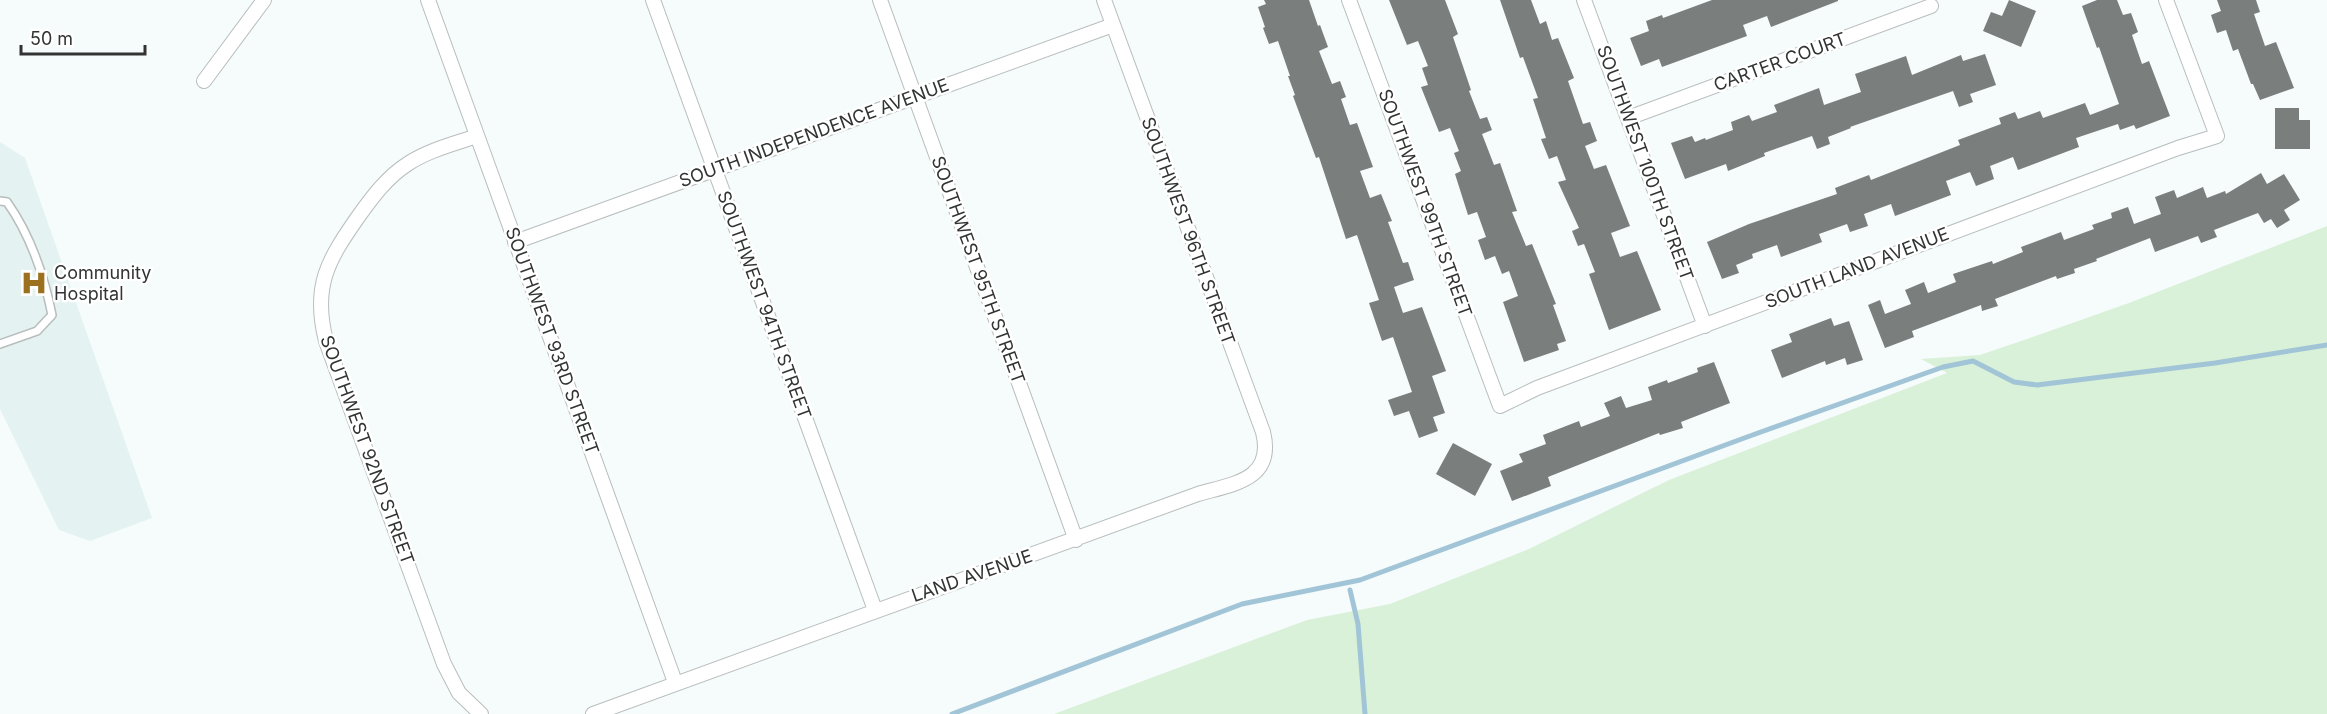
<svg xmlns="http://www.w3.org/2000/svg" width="2327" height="714" font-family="Inter,sans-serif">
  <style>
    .built { fill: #e4f3f1 }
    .green { fill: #d9f1d8 }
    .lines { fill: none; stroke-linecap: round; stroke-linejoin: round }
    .stream { stroke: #a1c5d7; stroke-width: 5 }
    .building { fill: #7a7e7c }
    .service-casing { stroke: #b8bdbd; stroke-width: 10 }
    .minor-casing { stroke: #b8bdbd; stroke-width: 16 }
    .service { stroke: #fff; stroke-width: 7 }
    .minor { stroke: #fff; stroke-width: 14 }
    .labels { text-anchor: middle; stroke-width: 5; stroke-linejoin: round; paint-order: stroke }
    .street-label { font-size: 18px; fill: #323433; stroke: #fff }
    .poi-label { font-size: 18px; fill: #323433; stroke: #fff; text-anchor: start }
  </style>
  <rect width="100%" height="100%" fill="#f6fbfb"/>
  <path class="built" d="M0,142L25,158L152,518L90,541L59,530L0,409Z"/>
  <path class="green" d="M2327,226V714H1054L1307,620L1390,604L1529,549L1669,480L1947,373L1921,359L1980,355L2024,340L2129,303Z"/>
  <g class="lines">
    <path class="stream" d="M1350,590L1358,624L1365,714
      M952,714L1242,604L1360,580L1747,437L1943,367L1973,361L2014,382L2037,385L2215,363L2327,345"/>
  </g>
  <path class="building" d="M1264,0H1309L1318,26L1320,25L1328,47L1319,51L1332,84L1340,81L1346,97L1341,99L1350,125L1357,123L1373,167L1360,171L1370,198L1381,194L1392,221L1388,222L1403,263L1408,262L1414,280L1394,287L1403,313L1422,307L1446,371L1432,376L1445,413L1433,417L1438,431L1419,438L1409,411L1394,416L1388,400L1412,392L1393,337L1382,341L1369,303L1379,300L1357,235L1346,239L1319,157L1316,158L1293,96L1295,95L1288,76H1290L1278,41L1269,44L1263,28L1265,27L1258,7L1266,4Z
    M1389,0H1445L1458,34L1453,37L1471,90L1469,91L1480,119L1487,117L1492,130L1482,134L1494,165L1500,163L1517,211L1512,212L1526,246L1532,244L1556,304L1553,305L1566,341L1557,344L1559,350L1524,362L1503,302L1518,296L1509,271L1502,274L1495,256L1485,260L1478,240L1486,237L1477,212L1468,215L1455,174L1461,171L1454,153L1459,151L1450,128L1439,132L1421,87L1428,85L1422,68L1428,66L1418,41L1407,45Z
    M1500,0H1531L1540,24L1546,21L1552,40L1558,38L1574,78L1568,81L1583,124L1590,122L1597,141L1585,146L1594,169L1606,165L1630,226L1611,233L1620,257L1637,251L1661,310L1609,330L1589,274L1595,272L1584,244L1578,246L1572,231L1579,228L1558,182L1566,180L1557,156L1549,159L1541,139L1546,138L1533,99L1538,98L1523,57L1520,58Z
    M1712,0H1838V1L1771,27L1767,16L1743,25L1747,36L1662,67L1659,59L1641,66L1630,38L1649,31L1646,21L1662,15L1663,18Z
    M2009,0L2036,11L2021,47L1983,31L1991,12L2002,16Z
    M2097,0H2117L2123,15L2131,13L2138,32L2132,35L2142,64L2149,61L2170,116L2136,129L2134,125L2120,130L2118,124L2076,138L2079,147L2018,170L2013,157L1990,166L1994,179L1976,186L1970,172L1946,181L1951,195L1895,216L1891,204L1864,214L1868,226L1850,232L1847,224L1819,234L1822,242L1781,257L1777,245L1752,254L1753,258L1736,265L1739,273L1722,279L1707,242L1749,224L1837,194L1835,188L1869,175L1871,180L1960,145L1958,140L2001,124L1999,118L2015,112L2018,119L2040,111L2043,118L2085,103L2090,115L2119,104L2099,47L2097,48L2082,6Z
    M2217,0H2256L2260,12L2254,14L2265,46L2276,42L2294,88L2260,100L2253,84H2251L2238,49L2233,51L2226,30L2217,33L2211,15L2221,11Z
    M1985,54L1996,85L1970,94L1973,102L1959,107L1953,91L1850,127L1851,128L1828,137L1830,144L1817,149L1812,136L1764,153L1765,156L1728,171L1726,164L1685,179L1671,143L1692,136L1695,142L1705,138L1706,140L1733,130L1731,122L1749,115L1752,121L1777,112L1774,105L1819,88L1824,105L1861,92L1855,74L1906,56L1912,75L1961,55L1963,61Z
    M2275,108H2299V120H2310V149H2275Z
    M2261,173L2267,184L2284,174L2300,200L2284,210L2290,220L2277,228L2271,219L2264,223L2258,213L2214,230L2217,237L2201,243L2198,236L2155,252L2150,238L2096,259L2097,261L2074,269L2075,273L2057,279L2056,276L1995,299L1998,306L1982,311L1981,305L1912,331L1914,337L1885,348L1868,305L1880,300L1885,314L1911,304L1905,290L1924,282L1928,293L1956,282L1953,274L1992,261L1993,264L2023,252L2021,247L2061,232L2064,240L2094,229L2092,225L2112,218L2111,213L2128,207L2134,224L2161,214L2155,197L2174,190L2177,198L2203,187L2207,198L2225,191L2226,194Z
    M1831,318L1834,326L1849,321L1863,360L1847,365L1845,358L1826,365L1825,361L1782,378L1771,350L1792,342L1789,334Z
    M1714,362L1730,403L1681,422L1683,428L1660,435L1659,433L1548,477L1551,486L1512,501L1500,471L1523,462L1519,454L1546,444L1543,435L1579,421L1581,427L1610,416L1604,403L1621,396L1626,408L1652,400L1648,387L1667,380L1668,383L1698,372L1697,368Z
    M1453,443L1492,464L1475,496L1436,474Z"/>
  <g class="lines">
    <g class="service-casing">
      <path id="service" d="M0,201L7,202C31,236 44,275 52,315L37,331L0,344"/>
    </g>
    <g class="minor-casing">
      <path id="minor" d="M428,0L675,682
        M653,0L875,610
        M880,0L1076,540
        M1349,0L1500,406L1537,388L2178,148L2217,136L2166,0
        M1584,0L1705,326
        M204,81L264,0
        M1628,118L1931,6
        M477,136C454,144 429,150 409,163C387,177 373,196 358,217C328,260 312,286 326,341L444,664L459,693L481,714
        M515,242L1113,25
        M593,714L1198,494C1233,484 1275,480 1263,432L1104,0"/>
    </g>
    <use href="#service" class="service"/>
    <use href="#minor" class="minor"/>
  </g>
  <defs>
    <g id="hospital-bare" transform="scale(2.07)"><path d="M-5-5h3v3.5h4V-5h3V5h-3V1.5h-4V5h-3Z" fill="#9b711f" stroke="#fff" stroke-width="2.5" paint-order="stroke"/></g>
  </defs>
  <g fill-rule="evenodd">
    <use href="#hospital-bare" x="34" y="283"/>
  </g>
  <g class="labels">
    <g class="street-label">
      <text transform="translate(1780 62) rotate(-20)" y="6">CARTER COURT</text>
      <text transform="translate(814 133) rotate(-20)" y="6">SOUTH INDEPENDENCE AVENUE</text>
      <text transform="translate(1645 163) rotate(70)" y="6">SOUTHWEST 100TH STREET</text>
      <text transform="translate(1425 203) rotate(70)" y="6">SOUTHWEST 99TH STREET</text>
      <text transform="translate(1188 231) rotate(70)" y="6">SOUTHWEST 96TH STREET</text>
      <text transform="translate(1857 268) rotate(-21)" y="6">SOUTH LAND AVENUE</text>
      <text transform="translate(978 270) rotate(70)" y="6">SOUTHWEST 95TH STREET</text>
      <text transform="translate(764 305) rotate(70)" y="6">SOUTHWEST 94TH STREET</text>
      <text transform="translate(552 341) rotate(70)" y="6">SOUTHWEST 93RD STREET</text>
      <text transform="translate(367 450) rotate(70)" y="6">SOUTHWEST 92ND STREET</text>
      <text transform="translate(972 576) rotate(-19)" y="6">LAND AVENUE</text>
    </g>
    <g class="poi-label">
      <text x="54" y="279">Community<tspan x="54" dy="21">Hospital</tspan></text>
    </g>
  </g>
  <path d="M21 45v9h124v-9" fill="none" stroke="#323433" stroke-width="3"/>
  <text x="30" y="45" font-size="18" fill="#323433" stroke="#ffffff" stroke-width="4.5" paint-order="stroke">50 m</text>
</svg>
